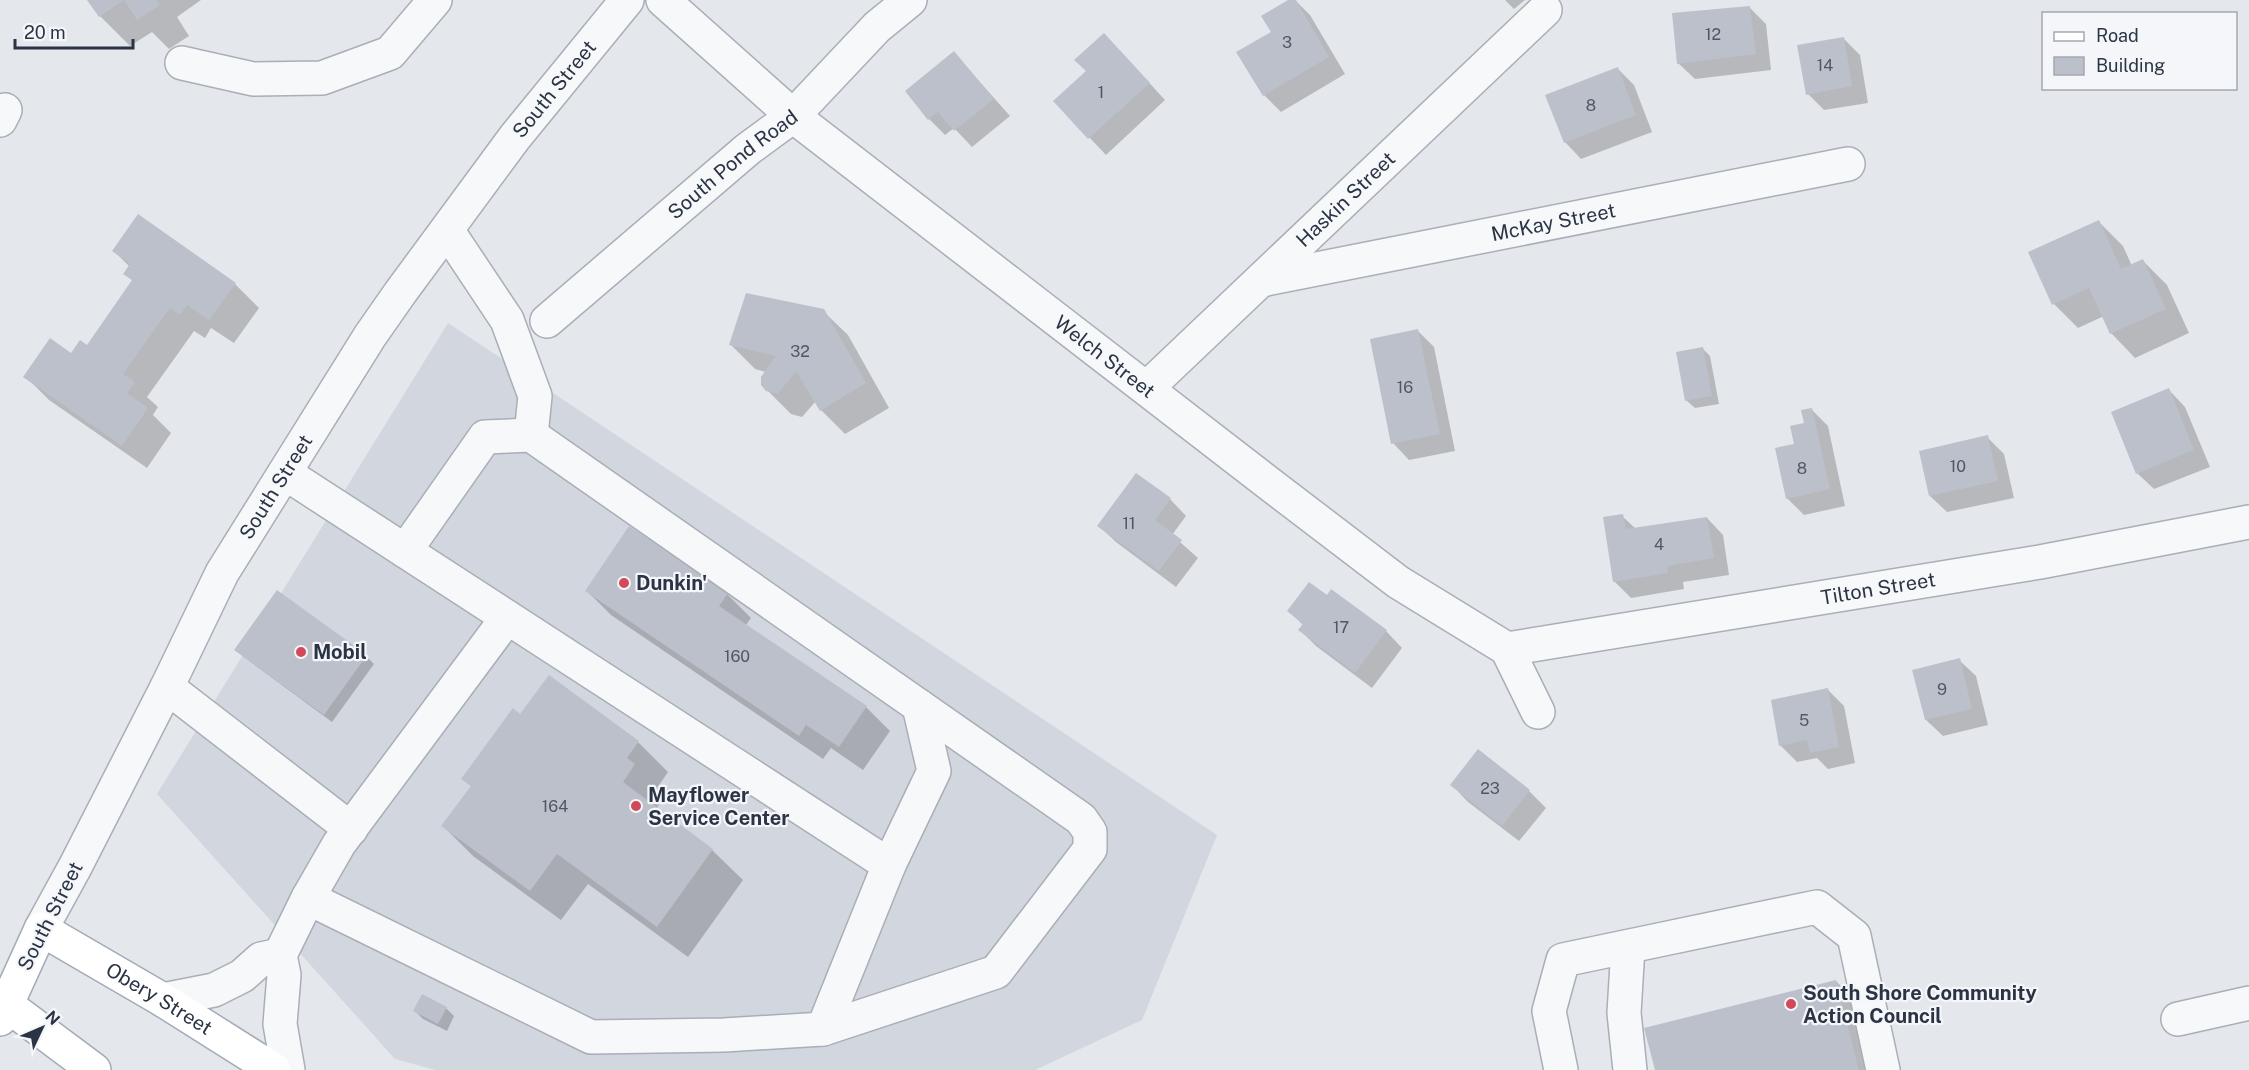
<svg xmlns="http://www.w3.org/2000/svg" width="2249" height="1070" font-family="'Public Sans',sans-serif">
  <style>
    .built { fill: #d2d6de }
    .shadow { fill: #0003 }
    .building { fill: #bbc0ca }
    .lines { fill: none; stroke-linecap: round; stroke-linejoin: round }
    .minor-casing { stroke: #a9aeb7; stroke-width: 36 }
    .major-casing { stroke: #a3abb8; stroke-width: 36 }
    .minor { stroke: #f7f8fa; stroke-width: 33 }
    .major { stroke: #fff; stroke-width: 33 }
    .poi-dot { fill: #d1495b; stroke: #f4f6f9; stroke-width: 2 }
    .labels { text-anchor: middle; stroke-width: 4.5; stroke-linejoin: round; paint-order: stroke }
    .number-label { font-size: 16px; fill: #4f5766 }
    .street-label { font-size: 20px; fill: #2b3445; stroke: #f4f6f9 }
    .poi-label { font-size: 20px; font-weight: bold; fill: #2b3445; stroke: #f4f6f9; text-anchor: start }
  </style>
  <rect width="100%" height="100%" fill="#e4e7ec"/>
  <path class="built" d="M448,323L1217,835L1142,1020L1035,1070H436L395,1059L157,794Z"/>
  <path class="shadow" d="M89,0H201L177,17L189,36L169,49L152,32L130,46L100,16Z
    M1291,0H1295L1310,15L1345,74L1281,112L1264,95L1238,52L1273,32Z
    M1505,0H1525L1514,9Z
    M1750,8L1766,24L1771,70L1695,79L1678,63Z
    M1843,38L1860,55L1868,103L1824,110L1808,94Z
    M1120,51L1165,100L1106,155L1055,101Z
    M954,53L1010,116L972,147L954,128L945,135L929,119Z
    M1618,69L1634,85L1652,132L1581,159L1565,142Z
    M2099,222L2123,246L2132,266L2143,261L2167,285L2189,333L2135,358L2111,333L2104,316L2078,328L2054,304Z
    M114,251L235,284L259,308L234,343L211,328L205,338L194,331L147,397L158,407L153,415L171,433L147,468L49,400L25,376L87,347L133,281L125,274L130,267Z
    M823,311L848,335L889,408L845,434L821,410L816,401L802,417L791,414L767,390L766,372L755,369L731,345Z
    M1417,330L1434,347L1455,451L1409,460L1393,443Z
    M1702,348L1710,356L1719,404L1695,408L1686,400Z
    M2169,390L2185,407L2210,467L2154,489L2137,473Z
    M1811,409L1828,426L1845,506L1804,515L1787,498L1795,445Z
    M1987,437L2004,454L2014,498L1947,512L1930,496Z
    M1170,499L1186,516L1172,535L1198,558L1176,587L1116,542L1099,526Z
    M1622,516L1636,529L1707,518L1723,535L1729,575L1683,582L1684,589L1631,598L1614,581Z
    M587,591L727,594L751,618L746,625L866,707L890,731L863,770L831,748L823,759L611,615Z
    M1289,611L1386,631L1402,648L1372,688L1316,646L1300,630L1303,625Z
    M236,649L366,656L374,664L332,722L244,657Z
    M1959,660L1976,676L1988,725L1943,736L1926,720Z
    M1828,690L1844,706L1855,763L1828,769L1817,758L1797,762L1780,745Z
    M520,716L638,742L668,772L657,788L665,796L656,809L712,850L743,880L688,957L588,884L561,920L473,856L443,826L472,787L463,779Z
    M1478,751L1529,791L1546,808L1519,841L1468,802L1452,785Z
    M1836,981L1866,1012L1881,1070H1656Z
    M446,1008L454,1016L447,1031L423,1019L415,1011Z"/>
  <path class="building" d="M87,0H157L160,5L137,20L124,0L99,17Z
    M1288,0H1296L1329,57L1263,96L1236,52L1271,32L1261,16Z
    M1750,6L1756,54L1677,64L1672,13Z
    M1104,33L1150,83L1088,139L1053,101L1086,71L1074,60Z
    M1844,37L1852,86L1806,95L1797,45Z
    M954,51L994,99L954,131L938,112L928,120L905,91Z
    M1618,67L1636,115L1564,143L1545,95Z
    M138,214L236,283L209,320L187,305L180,315L170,308L123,374L135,382L127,393L148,408L122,446L23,377L50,338L71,353L80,340L87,345L132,280L123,274L130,264L112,251Z
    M2099,220L2121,269L2143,259L2166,309L2110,334L2089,288L2052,305L2028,252Z
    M746,293L824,309L866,383L820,411L796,371L778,394L766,391L761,385V377L776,356L729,345Z
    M1418,329L1440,434L1391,444L1370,339Z
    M1703,347L1712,396L1685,401L1676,352Z
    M2169,388L2194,450L2136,474L2111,412Z
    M1812,408L1830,489L1786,499L1775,448L1794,444L1790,426L1804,423L1801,410Z
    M1988,435L1998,481L1929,496L1919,451Z
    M1136,473L1171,498L1155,520L1182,540L1159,571L1097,526Z
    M1623,514L1626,529L1707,517L1714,558L1667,566L1668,573L1613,582L1603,517Z
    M629,526L728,593L719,606L867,706L839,747L806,725L799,736L585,591Z
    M1309,582L1327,595L1331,589L1387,630L1355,673L1298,630L1303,624L1287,611Z
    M277,590L367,655L324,715L234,650Z
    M1960,658L1972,709L1925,720L1912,670Z
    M549,675L639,741L627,758L635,764L623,782L713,849L657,927L557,854L530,891L441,826L471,786L461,779L513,708L520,714Z
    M1828,688L1839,747L1810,753L1807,740L1779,746L1771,700Z
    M1478,749L1530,790L1502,826L1450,785Z
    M1836,980L1859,1070H1655L1644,1028Z
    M422,994L447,1007L438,1024L413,1011Z"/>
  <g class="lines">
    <g class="minor-casing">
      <g id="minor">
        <path id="s1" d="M663,0L793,116L1267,482L1398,582L1507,649L1538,712"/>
        <path d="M182,63L253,79L322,78L390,53L435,0"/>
        <path d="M0,120L5,110"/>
        <path d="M447,230L507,320L535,396L531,435"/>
        <path id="s2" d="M1261,280L1848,164"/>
        <path id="s3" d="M547,321L748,149L793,116L877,27L910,0"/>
        <path id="s4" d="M1147,388L1545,10"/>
        <path d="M285,473L889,865"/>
        <path id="s5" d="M1507,649L2040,562L2249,522"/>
        <path d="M167,687L351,829"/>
        <path d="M308,898L591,1037L724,1035L823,1029L889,865L934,771L919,706L531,435L485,437L405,551"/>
        <path id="s6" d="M41,929L75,867L167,687L222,573L370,336L400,293L515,137L627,0"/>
        <path d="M1628,947L1624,1013L1630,1070"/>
        <path d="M163,1000L214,990L242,976L261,959L280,955"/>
        <path d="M2178,1019L2249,1003"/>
        <path d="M823,1029L996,972L1090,849V832L1081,819L919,706"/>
        <path d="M288,1070L280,1024L284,975L280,955L308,898L339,844L507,618"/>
        <path d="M1561,1070L1549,1011L1563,960L1817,907L1854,936L1883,1070"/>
      </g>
    </g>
    <g class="major-casing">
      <g id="major">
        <path d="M7,1005L94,1070"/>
        <path id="s7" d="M0,1019L41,929L163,1000L274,1070"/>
      </g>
    </g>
    <use href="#minor" class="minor"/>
    <use href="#major" class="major"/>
  </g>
  <g class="poi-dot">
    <circle cx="624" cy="583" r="6"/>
    <circle cx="301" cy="652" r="6"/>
    <circle cx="636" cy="806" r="6"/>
    <circle cx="1791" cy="1004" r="6"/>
  </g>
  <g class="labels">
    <g class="number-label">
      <text x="1713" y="40">12</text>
      <text x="1287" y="48">3</text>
      <text x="1825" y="71">14</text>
      <text x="1101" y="98">1</text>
      <text x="1591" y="111">8</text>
      <text x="800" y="357">32</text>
      <text x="1405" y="393">16</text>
      <text x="1958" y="472">10</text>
      <text x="1802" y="474">8</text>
      <text x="1129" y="529">11</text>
      <text x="1659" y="550">4</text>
      <text x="1341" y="633">17</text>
      <text x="737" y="662">160</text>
      <text x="1942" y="695">9</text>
      <text x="1804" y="726">5</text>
      <text x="1490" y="794">23</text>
      <text x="555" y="812">164</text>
    </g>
    <g class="street-label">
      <text dy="7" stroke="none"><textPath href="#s6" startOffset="987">South Street</textPath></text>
      <text dy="7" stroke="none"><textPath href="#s3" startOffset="243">South Pond Road</textPath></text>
      <text dy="7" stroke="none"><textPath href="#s4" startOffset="274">Haskin Street</textPath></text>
      <text dy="7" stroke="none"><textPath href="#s2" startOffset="298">McKay Street</textPath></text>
      <text dy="7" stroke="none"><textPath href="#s1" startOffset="568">Welch Street</textPath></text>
      <text dy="7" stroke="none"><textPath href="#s6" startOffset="501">South Street</textPath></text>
      <text dy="7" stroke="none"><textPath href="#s5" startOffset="376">Tilton Street</textPath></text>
      <text transform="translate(50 916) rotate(-63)" y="7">South Street</text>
      <text dy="7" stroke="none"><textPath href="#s7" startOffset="236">Obery Street</textPath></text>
    </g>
    <g class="poi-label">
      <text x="636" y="590">Dunkin'</text>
      <text x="313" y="659">Mobil</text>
      <text x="648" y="802">Mayflower<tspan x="648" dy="23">Service Center</tspan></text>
      <text x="1803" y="1000">South Shore Community<tspan x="1803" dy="23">Action Council</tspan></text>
    </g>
  </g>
  <rect x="2042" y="12" width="195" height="78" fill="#f4f6f9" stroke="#a4a8b1" stroke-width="1.5"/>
  <rect x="2054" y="32" width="30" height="9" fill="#ffffff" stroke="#a4a8b1" stroke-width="1.5"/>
  <text x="2096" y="42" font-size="18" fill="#2b3445">Road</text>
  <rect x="2054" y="57" width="30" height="18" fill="#bbc0ca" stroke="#a4a8b1" stroke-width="1.5"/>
  <text x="2096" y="72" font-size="18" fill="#2b3445">Building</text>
  <g transform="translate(42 1028) rotate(46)" stroke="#f4f6f9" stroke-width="4.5" paint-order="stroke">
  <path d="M0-4.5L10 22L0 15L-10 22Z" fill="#2b3445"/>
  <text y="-9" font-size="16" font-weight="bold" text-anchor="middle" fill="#2b3445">N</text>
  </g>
  <path d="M15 39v9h118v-9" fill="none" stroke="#2b3445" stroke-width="3"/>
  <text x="24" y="39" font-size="18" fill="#2b3445" stroke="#f4f6f9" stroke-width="4.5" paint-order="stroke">20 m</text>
</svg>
